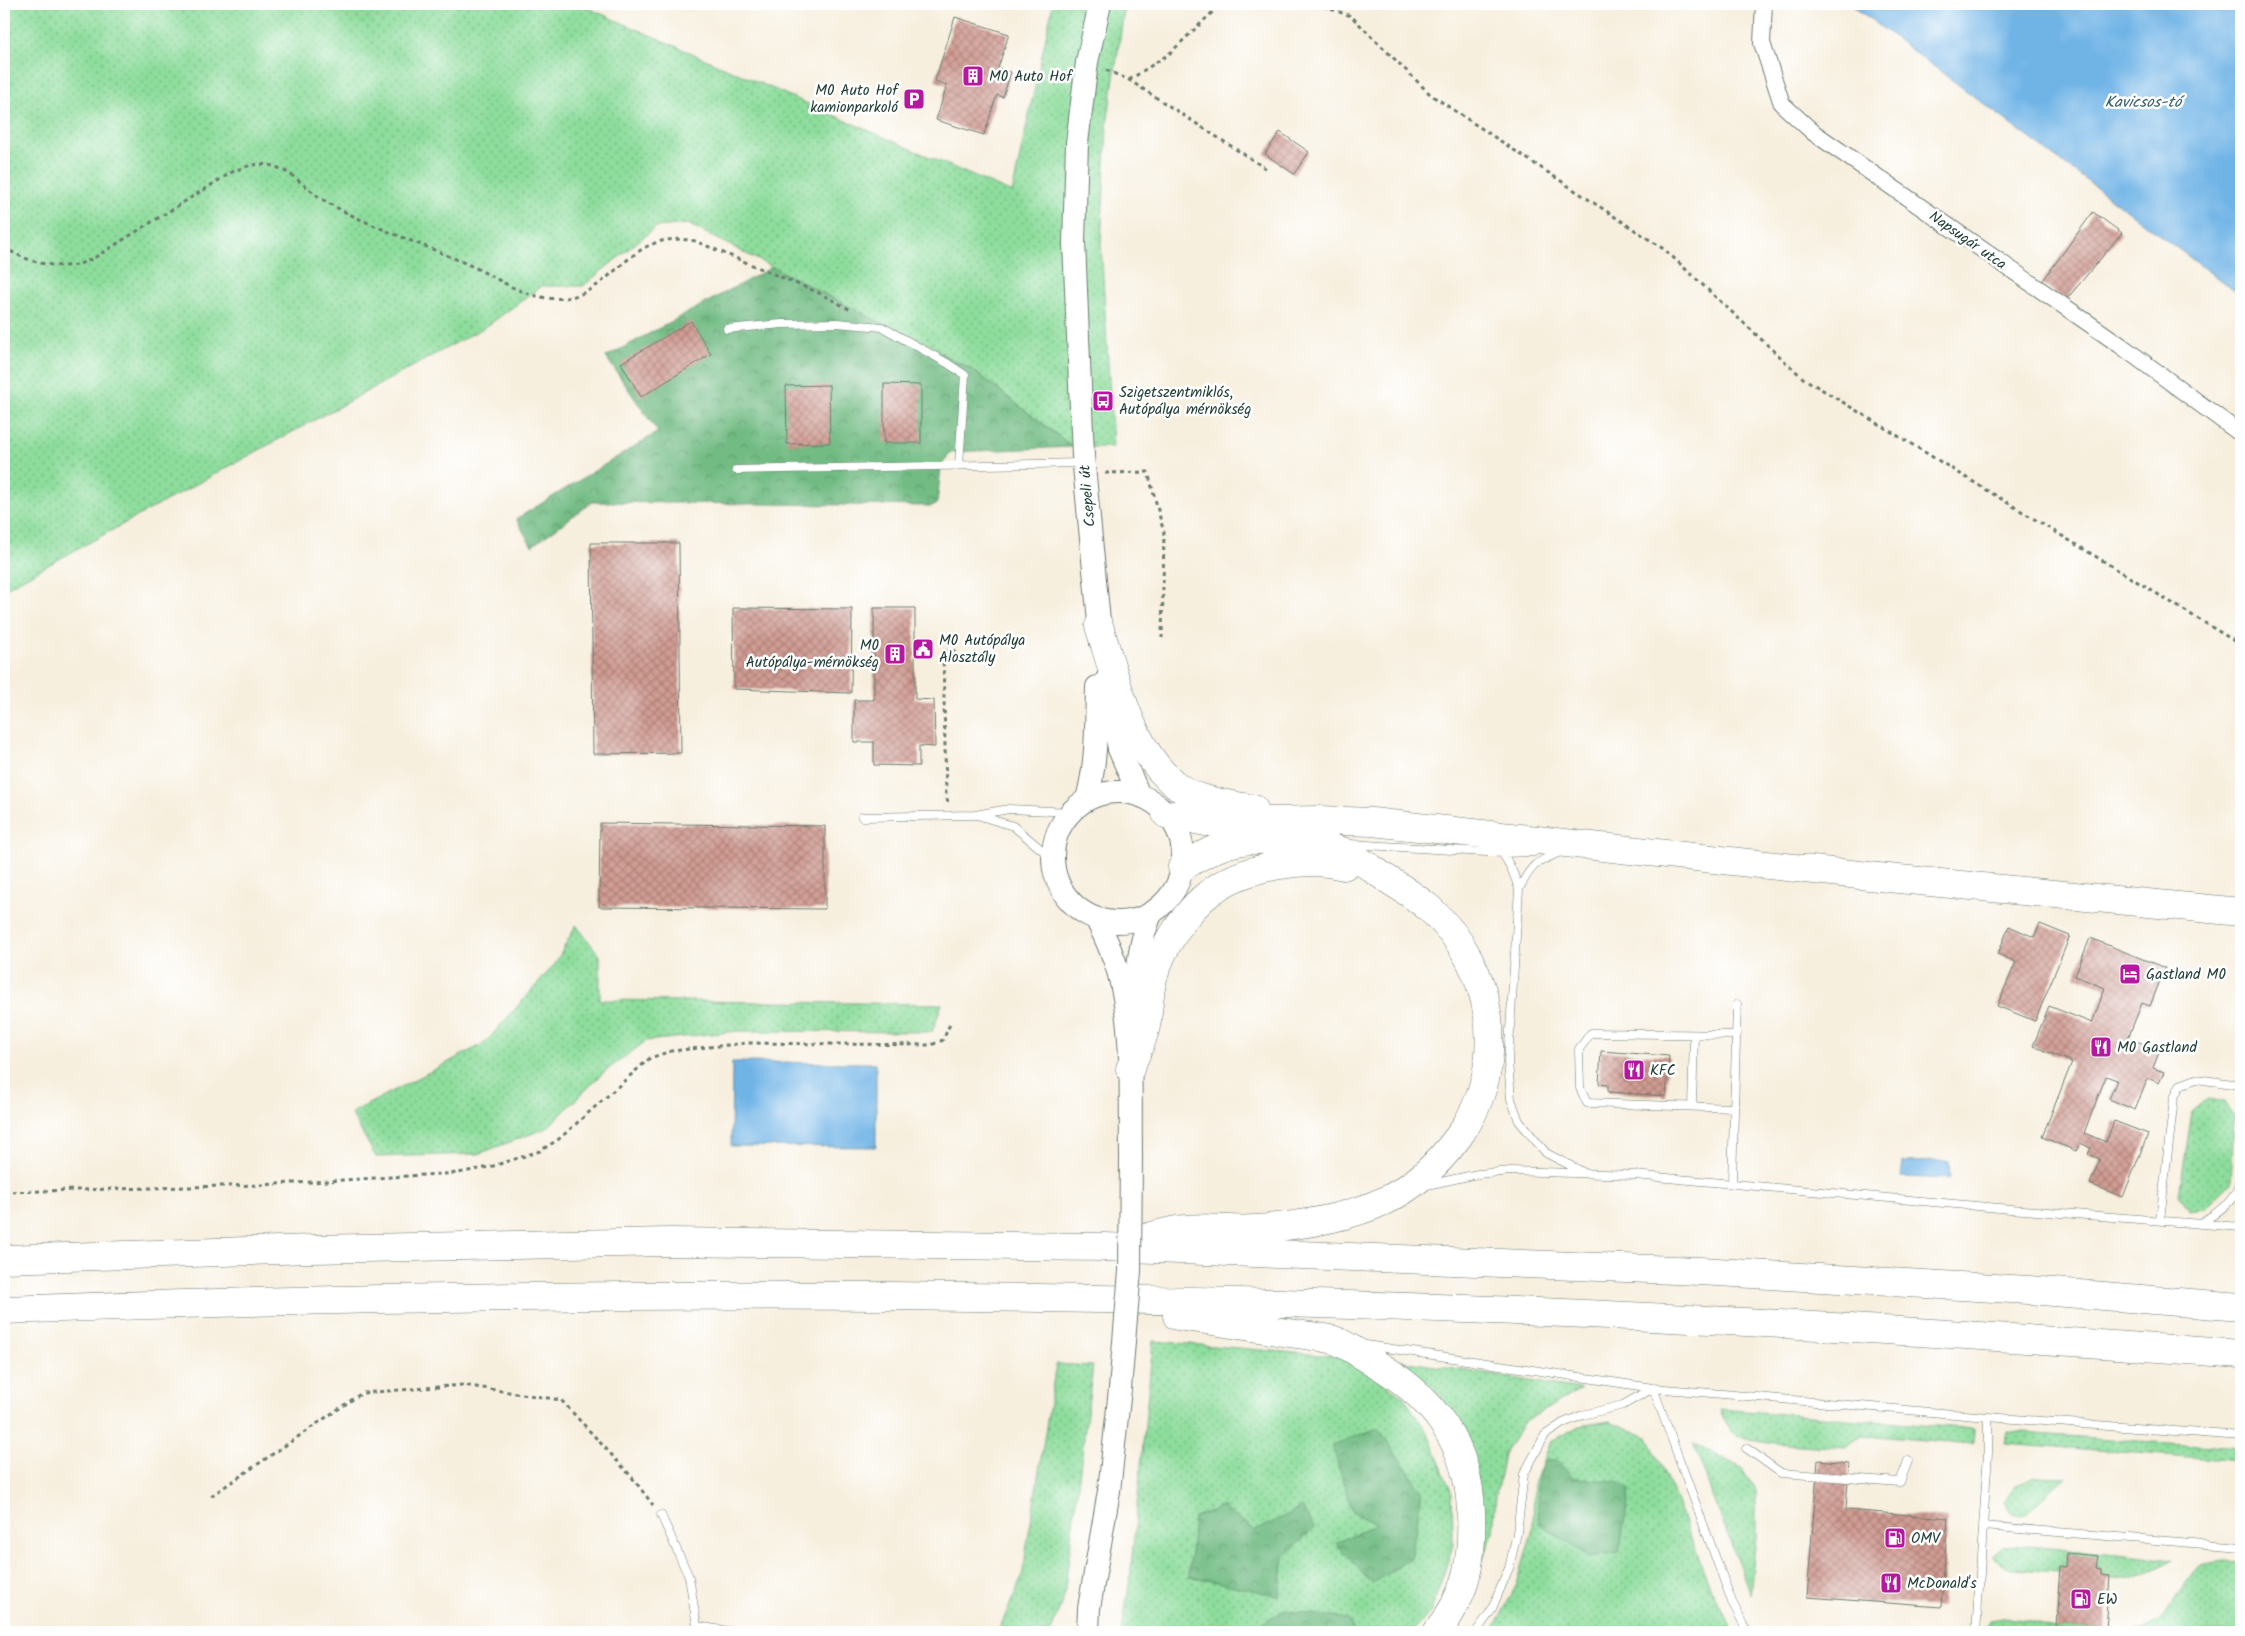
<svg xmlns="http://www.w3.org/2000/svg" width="2245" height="1636" font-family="Kalam,sans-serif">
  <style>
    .grass { fill: url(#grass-dots); stroke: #568d68 }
    .forest { fill: url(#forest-crowns); stroke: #487c5c }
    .water { fill: #70b4e6; stroke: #48788d }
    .building { fill: url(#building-cross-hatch) }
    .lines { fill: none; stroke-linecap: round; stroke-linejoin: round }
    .lane-casing { stroke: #6b7b70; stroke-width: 9 }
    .street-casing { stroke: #6b7b70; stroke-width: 18 }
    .secondary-casing { stroke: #6b7b70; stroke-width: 24 }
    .highway-casing { stroke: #6b7b70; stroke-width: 29 }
    .path { stroke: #6b7b70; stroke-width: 3; stroke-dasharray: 4 4; stroke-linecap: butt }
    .lane { stroke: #fff; stroke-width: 8 }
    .street { stroke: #fff; stroke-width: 16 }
    .secondary { stroke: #fff; stroke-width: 22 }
    .highway { stroke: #fff; stroke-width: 28 }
    .secondary-bridge-casing { stroke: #6b7b70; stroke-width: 24; stroke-linecap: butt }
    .secondary-bridge { stroke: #fff; stroke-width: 22 }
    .labels { text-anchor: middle; stroke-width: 5; stroke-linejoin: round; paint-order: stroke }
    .poi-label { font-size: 15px; fill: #1f3d34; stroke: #fff; text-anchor: start }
    .street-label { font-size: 15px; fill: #1f3d34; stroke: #fff }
    .water-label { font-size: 16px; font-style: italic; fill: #376169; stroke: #fff }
  </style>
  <defs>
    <pattern id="grass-dots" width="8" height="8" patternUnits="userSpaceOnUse" patternTransform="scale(1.25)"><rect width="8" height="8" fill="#8ddd9c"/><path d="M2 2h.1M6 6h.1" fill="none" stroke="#73b480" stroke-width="1.8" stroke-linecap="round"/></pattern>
    <pattern id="forest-crowns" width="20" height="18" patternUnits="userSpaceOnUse" patternTransform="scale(1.25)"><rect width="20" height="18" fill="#72bc84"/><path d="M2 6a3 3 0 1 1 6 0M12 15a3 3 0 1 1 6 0" fill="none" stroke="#5d9a6d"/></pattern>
    <pattern id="building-cross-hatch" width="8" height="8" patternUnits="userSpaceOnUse" patternTransform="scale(1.25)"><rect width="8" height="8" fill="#d19c93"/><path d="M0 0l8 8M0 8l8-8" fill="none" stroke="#a98079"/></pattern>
  </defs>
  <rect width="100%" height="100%" fill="#fff"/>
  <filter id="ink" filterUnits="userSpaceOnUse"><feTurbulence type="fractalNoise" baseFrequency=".02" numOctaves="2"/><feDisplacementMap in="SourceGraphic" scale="10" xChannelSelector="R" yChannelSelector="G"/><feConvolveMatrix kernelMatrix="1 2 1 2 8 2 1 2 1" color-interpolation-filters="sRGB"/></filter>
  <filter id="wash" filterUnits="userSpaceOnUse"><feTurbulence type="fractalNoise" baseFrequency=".0096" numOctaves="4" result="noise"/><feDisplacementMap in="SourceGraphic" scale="20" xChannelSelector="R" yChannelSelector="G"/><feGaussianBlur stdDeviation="1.12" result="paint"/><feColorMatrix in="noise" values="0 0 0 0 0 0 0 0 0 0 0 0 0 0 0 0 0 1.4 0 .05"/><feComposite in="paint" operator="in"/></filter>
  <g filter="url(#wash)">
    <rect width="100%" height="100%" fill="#f7efde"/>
    <path class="grass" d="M4,4H579L1012,193L1053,4H1125L1107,125L1101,244L1113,447H1073L971,369L688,224L656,227L583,286H542L487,326L4,589V302L6,300L4,297Z
      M576,925L600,956V1000L942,1004L932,1032L738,1031L646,1041L603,1073L547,1128L478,1154L376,1157L351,1113L485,1043L555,964Z
      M2208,1099L2225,1102L2234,1117L2231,1183L2206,1208L2190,1210L2179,1195L2192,1112Z
      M1153,1341L1346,1357L1403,1396L1429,1435L1452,1494L1453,1545L1431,1612L1412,1632H1122L1130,1578Z
      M1403,1361L1581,1389L1524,1422L1504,1454L1496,1495L1493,1535L1477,1572L1462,1431L1440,1396Z
      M1056,1364L1093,1366L1064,1596L1051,1632H998L1022,1577Z
      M1720,1409L1974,1429L1973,1444L1862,1435L1845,1448C1823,1446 1748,1444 1733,1433C1725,1427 1722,1417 1720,1409Z
      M1610,1421L1648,1437L1678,1504L1714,1597L1734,1632H1492L1517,1584L1533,1529L1534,1484L1551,1441L1579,1426Z
      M2007,1432L2241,1448V1461L2004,1443Z
      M1693,1443L1742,1468L1756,1491V1538L1750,1594Z
      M2033,1476L2066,1477L2024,1516L2011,1513L2005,1502L2015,1487Z
      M2031,1545L2173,1560C2153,1569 2123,1588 2102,1575V1569L2096,1568L2097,1556L2067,1553L2066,1567L2061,1566L2060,1572L2010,1569L1993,1556L2004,1547Z
      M2222,1561L2241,1562V1632H1984L1990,1620L2004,1618L2025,1620L2056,1627L2143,1631L2161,1619L2200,1565Z"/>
    <path class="forest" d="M772,267L971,369L1073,447L950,452L941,467L937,503L932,506L592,502L532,546L516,519L658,432L606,357Z
      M1378,1428L1422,1491L1411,1558L1372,1584L1336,1543L1377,1524L1353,1513L1332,1445Z
      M1543,1460H1556L1573,1479L1617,1481L1630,1490L1619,1553L1590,1557L1539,1523L1537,1483Z
      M1222,1507L1256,1531L1302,1507L1314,1528L1284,1557L1279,1596L1189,1576L1194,1517Z
      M1284,1610L1348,1619L1354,1632H1260L1257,1627Z"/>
    <path class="water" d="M1856,4H2241V298L2240,295L1854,7Z
      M732,1062L876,1063V1147L731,1146Z
      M1949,1161L1950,1179L1901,1177L1903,1162Z"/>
    <g id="blocks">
      <path class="building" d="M955,17L1009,34L998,68L1011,72L1003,97L997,95L984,135L936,120L947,85L935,81Z
        M1280,132L1309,152L1294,174L1265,154Z
        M2093,212L2122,233L2066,300L2041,283Z
        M691,321L711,354L641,397L621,363Z
        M884,384L921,385V443H884Z
        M829,385L830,443L787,444L786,386Z
        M591,543H679L681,753L593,754Z
        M733,608L852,609L851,693L734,689Z
        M874,608H915V699L934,700L935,747L919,746V766L874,765V742H854V700H874Z
        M600,823L825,826V909L599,907Z
        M2040,924L2070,936L2035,1021L1997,1006L2016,962L1998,954L2009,926L2034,937Z
        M2090,938L2165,968L2150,1006L2142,1003L2128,1038L2160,1050L2153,1068L2164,1072L2159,1083L2148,1078L2135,1110L2109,1099L2117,1080L2106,1076L2084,1133L2106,1142L2114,1121L2148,1134L2123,1197L2090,1184L2100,1159L2088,1154L2091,1148L2080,1143L2076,1151L2042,1137L2072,1062L2033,1046L2049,1006L2092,1023L2105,988L2075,976Z
        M1601,1051L1669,1056L1666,1096L1608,1092V1085L1599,1084Z
        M1818,1460L1849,1463L1846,1510L1948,1518L1941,1607L1807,1597Z
        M2067,1553L2098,1556L2096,1568L2102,1569V1575L2109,1576L2105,1629L2056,1627L2060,1566L2066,1567Z"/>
    </g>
  </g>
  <g filter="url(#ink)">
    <use href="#blocks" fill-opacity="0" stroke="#6b7b70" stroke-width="1"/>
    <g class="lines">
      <g class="lane-casing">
        <path id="lane" d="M727,329L782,324L837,323L882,327L947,363L965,375L959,465
          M736,470L1082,463
          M977,815L1013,826L1052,858
          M862,817L975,815L1009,809L1071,812
          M1494,843C1507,857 1513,871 1519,889L1508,1061L1511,1099L1519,1121L1546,1153L1583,1172
          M1349,844L1503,853L1534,852
          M1519,889C1532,864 1535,863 1560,852
          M1692,1106L1694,1036
          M1734,1108L1587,1103L1580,1088L1579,1049L1591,1033L1736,1035
          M1732,1183L1737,1004
          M1427,1185L1478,1174L1511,1171L1634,1175L2010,1209L2241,1227
          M2160,1220L2174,1098L2180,1085L2196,1079L2241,1085
          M2202,1223C2221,1209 2237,1201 2241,1177
          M1366,1345L1653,1388L1988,1417L2241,1436
          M1653,1388L1732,1602L1748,1632
          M1746,1448L1781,1473L1900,1482L1908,1461
          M661,1515L689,1577L697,1626L696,1632
          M1983,1526L2241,1547
          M697,1626L734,1632
          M1476,1632L1491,1611L1509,1568L1517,1533L1524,1474L1545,1435L1563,1423L1583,1415L1623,1405L1653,1388
          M1976,1632L1988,1453V1417"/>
      </g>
      <g class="street-casing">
        <path id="street" d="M1764,4L1762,43L1782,104L1814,133L2120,345L2241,434"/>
      </g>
      <g class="secondary-casing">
        <path id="secondary" d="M1100,4L1087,62L1077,143L1074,242L1083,456L1101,642
          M1107,679L1119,749L1139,795
          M1053 857a65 65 0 1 1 130 0a65 65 0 1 1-130 0Z
          M1087,799C1097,763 1096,725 1097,687
          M1096,918C1105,937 1114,955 1119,975C1134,1030 1130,1099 1131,1155
          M1134,1008C1137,975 1138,943 1152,912
          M1088,1632L1089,1608L1109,1491L1120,1389"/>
      </g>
      <g class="highway-casing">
        <path id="highway" d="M1099,626C1116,679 1131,751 1177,786C1199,802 1229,804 1254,809
          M1166,814L1206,822L1320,820L1372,822L1878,877L2241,912
          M1130,1069C1135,1055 1143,1041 1146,1026C1149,1010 1149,993 1153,978C1162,947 1186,910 1212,891C1244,867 1306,856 1344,866
          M1138,1240C1153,1236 1169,1230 1185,1229C1208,1226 1232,1231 1255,1229C1298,1226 1345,1219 1384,1201C1415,1187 1439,1163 1459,1136C1510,1065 1495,967 1430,909C1417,898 1402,888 1387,879C1373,870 1358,857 1342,851C1314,841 1271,838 1242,841C1219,844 1201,856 1182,867
          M4,1259L312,1249L670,1242L1105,1247L1700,1271L2029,1290L2241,1307
          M4,1310C491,1291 979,1291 1466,1309C1725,1319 1983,1335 2241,1354
          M1177,1316C1214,1321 1251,1327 1289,1333C1303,1335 1319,1336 1334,1340C1346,1344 1359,1354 1370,1360C1430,1394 1469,1441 1471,1512C1473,1558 1467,1595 1437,1632"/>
      </g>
      <path class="path" d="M1316,4L1351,16L1431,95L1665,250L1803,378L2241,645
        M1106,70L1129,80L1268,170
        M1129,80L1169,54L1221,4
        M4,247C22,260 53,269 76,265C82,264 88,260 94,258L232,172C246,166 260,161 276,167C297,175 312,195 332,205C375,229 423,244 467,264C488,273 508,287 529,294C614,320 616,225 695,241L819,293L851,310
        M1105,473L1148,472L1164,533L1162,638
        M948,802L946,796L943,651H957
        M4,1192L261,1185L458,1173L490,1167L540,1151L559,1139L650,1058L671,1051L747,1043L931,1045L943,1040L950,1024
        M211,1496L362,1393L463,1385L561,1400L631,1476L653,1505"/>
      <use href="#lane" class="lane"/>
      <use href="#street" class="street"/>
      <use href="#secondary" class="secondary"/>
      <use href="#highway" class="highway"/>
      <g class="secondary-bridge-casing">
        <path id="secondary-bridge" d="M1120,1389L1130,1271L1131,1155"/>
      </g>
      <use href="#secondary-bridge" class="secondary-bridge"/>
    </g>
  </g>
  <defs>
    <g id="building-square" transform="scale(1.125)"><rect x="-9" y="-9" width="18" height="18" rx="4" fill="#b5179e" stroke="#fff"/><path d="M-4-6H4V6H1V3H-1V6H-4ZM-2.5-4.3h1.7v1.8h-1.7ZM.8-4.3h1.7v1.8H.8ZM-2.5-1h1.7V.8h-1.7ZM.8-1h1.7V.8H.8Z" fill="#fff"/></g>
    <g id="parking-square" transform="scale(1.125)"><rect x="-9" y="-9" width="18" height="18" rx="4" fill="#b5179e" stroke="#fff"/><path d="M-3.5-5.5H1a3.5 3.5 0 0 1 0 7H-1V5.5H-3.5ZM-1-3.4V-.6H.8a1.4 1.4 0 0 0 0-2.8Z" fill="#fff"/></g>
    <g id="bus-square" transform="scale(1.125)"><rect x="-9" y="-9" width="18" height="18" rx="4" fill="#b5179e" stroke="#fff"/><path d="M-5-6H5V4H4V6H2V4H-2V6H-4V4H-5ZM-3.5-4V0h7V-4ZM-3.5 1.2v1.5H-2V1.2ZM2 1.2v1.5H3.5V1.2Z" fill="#fff"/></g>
    <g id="civic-square" transform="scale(1.125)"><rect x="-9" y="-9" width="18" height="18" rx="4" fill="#b5179e" stroke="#fff"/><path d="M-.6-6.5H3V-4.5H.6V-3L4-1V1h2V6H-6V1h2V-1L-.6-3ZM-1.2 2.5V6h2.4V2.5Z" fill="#fff"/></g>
    <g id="hotel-square" transform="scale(1.125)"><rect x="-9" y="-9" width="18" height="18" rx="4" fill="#b5179e" stroke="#fff"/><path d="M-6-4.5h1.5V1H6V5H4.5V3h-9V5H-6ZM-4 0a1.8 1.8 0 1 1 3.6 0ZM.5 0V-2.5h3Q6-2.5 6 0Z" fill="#fff"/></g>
    <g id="restaurant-square" transform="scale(1.125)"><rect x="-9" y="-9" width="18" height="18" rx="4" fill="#b5179e" stroke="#fff"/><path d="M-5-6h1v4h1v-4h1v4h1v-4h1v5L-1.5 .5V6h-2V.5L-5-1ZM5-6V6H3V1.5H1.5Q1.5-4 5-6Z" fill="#fff"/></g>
    <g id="fuel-square" transform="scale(1.125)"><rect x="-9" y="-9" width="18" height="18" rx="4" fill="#b5179e" stroke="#fff"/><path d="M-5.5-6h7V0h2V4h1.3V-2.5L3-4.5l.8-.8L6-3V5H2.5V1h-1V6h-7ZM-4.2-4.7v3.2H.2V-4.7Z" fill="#fff"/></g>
  </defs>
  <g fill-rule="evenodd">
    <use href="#building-square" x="973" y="76"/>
    <use href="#parking-square" x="914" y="99"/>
    <use href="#bus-square" x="1103" y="401"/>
    <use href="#civic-square" x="923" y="649"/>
    <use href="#building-square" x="895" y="654"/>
    <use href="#hotel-square" x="2130" y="974"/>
    <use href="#restaurant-square" x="2101" y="1047"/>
    <use href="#restaurant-square" x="1634" y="1070"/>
    <use href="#fuel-square" x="1895" y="1538"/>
    <use href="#restaurant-square" x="1891" y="1583"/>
    <use href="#fuel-square" x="2081" y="1599"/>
  </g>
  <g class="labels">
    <g class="poi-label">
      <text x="989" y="81">M0 Auto Hof</text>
      <text x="898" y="95" text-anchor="end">M0 Auto Hof<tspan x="898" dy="17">kamionparkoló</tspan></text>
      <text x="1119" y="397">Szigetszentmiklós,<tspan x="1119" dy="17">Autópálya mérnökség</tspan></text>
      <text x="939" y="645">M0 Autópálya<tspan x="939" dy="17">Alosztály</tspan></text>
      <text x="879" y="650" text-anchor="end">M0<tspan x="879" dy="17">Autópálya-mérnökség</tspan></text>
      <text x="2146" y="979">Gastland M0</text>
      <text x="2117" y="1052">M0 Gastland</text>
      <text x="1650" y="1075">KFC</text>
      <text x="1911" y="1543">OMV</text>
      <text x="1907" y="1588">McDonald's</text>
      <text x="2097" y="1604">EW</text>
    </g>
    <g class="street-label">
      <text transform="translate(1968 240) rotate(35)" y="5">Napsugár utca</text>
      <text transform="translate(1087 496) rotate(-95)" y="5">Csepeli út</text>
    </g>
    <g class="water-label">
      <text x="2143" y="107">Kavicsos-tó</text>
    </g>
  </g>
  <rect width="2245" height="1636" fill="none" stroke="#fff" stroke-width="20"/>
</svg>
